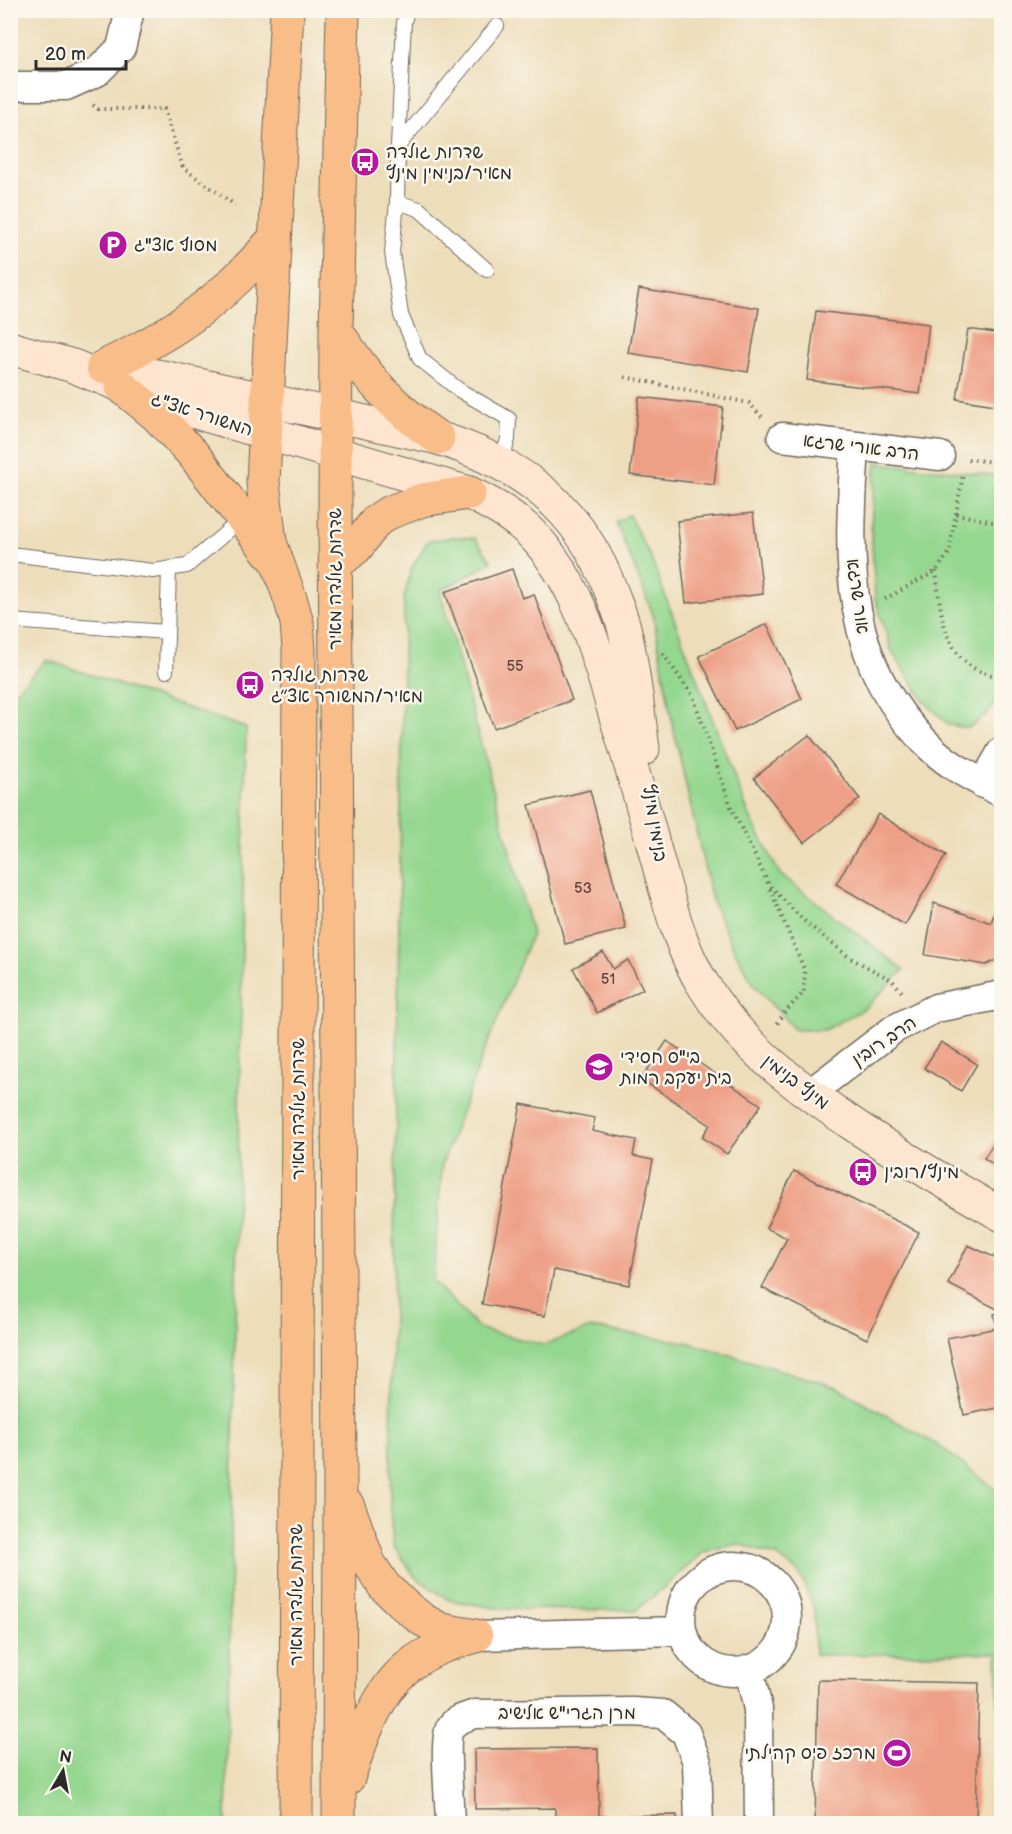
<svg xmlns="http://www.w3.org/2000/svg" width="1012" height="1834" font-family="'Balsamiq Sans','Playpen Sans Hebrew',sans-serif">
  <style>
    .green { fill: #94d78f; stroke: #60815d; stroke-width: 1.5 }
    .building { fill: #ee9f85 }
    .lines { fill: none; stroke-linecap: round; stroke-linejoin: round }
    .lane-casing { stroke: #6f695d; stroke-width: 16 }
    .street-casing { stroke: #6f695d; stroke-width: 31 }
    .secondary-casing { stroke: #6f695d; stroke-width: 35 }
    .primary-casing { stroke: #6f695d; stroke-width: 35 }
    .path { stroke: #6f695d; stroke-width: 4; stroke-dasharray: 1.5 4.5; stroke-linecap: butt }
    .lane { stroke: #fff; stroke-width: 14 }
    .street { stroke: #fff; stroke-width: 28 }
    .secondary { stroke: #fde5d0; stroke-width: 33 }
    .primary { stroke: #f9bd89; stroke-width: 33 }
    .labels { text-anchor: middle; stroke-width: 5; stroke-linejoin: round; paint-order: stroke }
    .number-label { font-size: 15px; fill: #5c4842 }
    .poi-label { font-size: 18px; fill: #2b2b2b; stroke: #fbf7ec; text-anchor: start }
    .street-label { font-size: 18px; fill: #2b2b2b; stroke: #fbf7ec }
  </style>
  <rect width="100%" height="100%" fill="#fbf7ec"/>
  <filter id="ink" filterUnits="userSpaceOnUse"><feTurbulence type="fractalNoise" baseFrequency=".0167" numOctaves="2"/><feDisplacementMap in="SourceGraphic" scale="12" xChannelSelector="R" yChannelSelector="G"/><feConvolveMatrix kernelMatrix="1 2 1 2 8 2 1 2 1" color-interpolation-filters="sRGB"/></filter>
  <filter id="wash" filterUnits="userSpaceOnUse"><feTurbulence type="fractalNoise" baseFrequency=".008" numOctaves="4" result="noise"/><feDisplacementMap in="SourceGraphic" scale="24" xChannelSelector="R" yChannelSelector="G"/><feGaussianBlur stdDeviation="1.35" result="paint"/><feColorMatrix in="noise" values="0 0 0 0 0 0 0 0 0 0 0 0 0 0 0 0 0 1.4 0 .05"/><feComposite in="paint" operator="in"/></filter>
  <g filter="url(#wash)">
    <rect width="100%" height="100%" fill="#edddba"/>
    <path class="green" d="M876,463L1001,476V671C997,704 997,709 969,728L949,725L925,702L892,652L875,598L871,525Z
      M629,515L650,556L749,815L780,874L904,970L864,1009L825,1030H795L754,985L732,946L712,901L673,727L653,614L616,522Z
      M452,537L475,538L492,562L440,591L532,934L480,1062L442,1164L433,1281L480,1329L543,1345L591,1328L686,1342L837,1387L941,1447L1001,1494V1823L997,1653L815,1655L814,1608L799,1573L777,1556L739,1544L703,1552L672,1581L636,1610L501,1609L449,1600L416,1578L393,1546L390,1508L404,598L412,567L428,541Z
      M47,660L246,728L226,1823H11L10,696Z"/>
    <g id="blocks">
      <path class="building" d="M639,289L759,308L748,372L628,353Z
        M816,311L929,324L920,394L807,380Z
        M968,329L1002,334V406L957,399Z
        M639,397L723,407L714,485L630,475Z
        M753,513L763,594L686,603L677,521Z
        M512,569L522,598L534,594L572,700L494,728L445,592Z
        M767,624L802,699L735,731L699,656Z
        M809,735L860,799L804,843L754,778Z
        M590,790L626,929L565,944L529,805Z
        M878,814L946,855L905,925L836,884Z
        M1002,888V958L986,965L925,955L934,903L991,923Z
        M603,952L613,969L628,960L643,989L597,1013L573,968Z
        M667,1041L761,1105L727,1154L702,1137L710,1125L641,1079Z
        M941,1042L977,1064L961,1091L924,1068Z
        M521,1104L595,1118L592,1131L636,1140L633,1156L653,1160L629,1285L554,1270L545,1316L482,1304Z
        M999,1135L1002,1136V1170L984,1158Z
        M794,1171L919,1232L867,1339L762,1288L787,1238L766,1228Z
        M968,1245L1002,1261V1304L999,1310L948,1284Z
        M1002,1312V1407L964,1415L947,1338L997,1328L994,1314Z
        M818,1680L979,1683L976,1824H815Z
        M598,1748L599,1816L677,1815V1824H555V1808L475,1809L474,1749Z"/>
    </g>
  </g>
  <g filter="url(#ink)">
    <use href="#blocks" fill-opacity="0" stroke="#6f695d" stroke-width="1.5"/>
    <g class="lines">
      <g class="lane-casing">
        <path id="lane" d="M398,146L404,22L407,10
          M397,202L398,146L497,26
          M487,270L419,209L397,202L392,252L401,315L420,359L459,390L509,419L508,439L501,464
          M10,554L153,571L187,566L243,518
          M10,621L167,632
          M166,671L169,569"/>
      </g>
      <g class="street-casing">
        <path id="street" d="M10,86H66L97,72L121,48L130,10
          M782,437L940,456
          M855,446C848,562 841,662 932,749C952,768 977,780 1002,793
          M983,784L1002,751
          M809,1094L894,1029L936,1008L1002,995
          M681 1619a53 53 0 1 1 106 0a53 53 0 1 1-106 0Z
          M476,1636L682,1631
          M749,1669L758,1709L759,1824
          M450,1824C450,1806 443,1740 450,1728C455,1719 467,1717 475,1714L633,1712L663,1714L686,1733L697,1762L699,1824"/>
      </g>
      <g class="secondary-casing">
        <path id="secondary" d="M10,348L73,366L165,403L469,493C496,506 521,520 541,544C582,593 598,657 616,717C631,765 645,813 658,862C670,904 680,949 704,986C741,1046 791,1082 848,1121C898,1155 949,1185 1002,1215
          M113,369L163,377L438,438C521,464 578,506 610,588C616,604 623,619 626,636C634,673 638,711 643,749"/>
      </g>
      <g class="primary-casing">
        <path id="primary" d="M287,10L263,482L270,542L291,601L297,623L299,649L296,1824
          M336,330C367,378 391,406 438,438
          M103,367C174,334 224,299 275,238
          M122,387L156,415L193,454L270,554
          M335,565L356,548L376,521L388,513L422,500L469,493
          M348,1506L369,1563L384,1586L404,1605L423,1620L442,1630L476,1636
          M348,1778C361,1740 377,1691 409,1666C428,1650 452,1643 476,1636
          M339,1824L340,1474L335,497L336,330L343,10"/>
      </g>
      <path class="path" d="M93,105L98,109H164L183,168L235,205
        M625,377L749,403L763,418
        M968,459L1002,463
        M956,514L1002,524
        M936,571C940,607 942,653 979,671C985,675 994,675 1002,677
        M885,599L936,571L949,553L963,474
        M663,654L693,696L731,807L769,885L802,919L850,958L892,980L902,992
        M770,889L805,971L804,992L784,1013L776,1026"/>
      <use href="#lane" class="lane"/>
      <use href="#street" class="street"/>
      <use href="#secondary" class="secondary"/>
      <use href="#primary" class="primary"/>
    </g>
  </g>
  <defs>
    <g id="bus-disc" transform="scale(1.5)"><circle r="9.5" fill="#b5179e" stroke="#fbf7ec"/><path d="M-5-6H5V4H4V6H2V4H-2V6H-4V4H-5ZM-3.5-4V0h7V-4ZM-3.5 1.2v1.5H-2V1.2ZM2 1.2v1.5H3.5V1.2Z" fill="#fff"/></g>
    <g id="parking-disc" transform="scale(1.5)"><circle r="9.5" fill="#b5179e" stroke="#fbf7ec"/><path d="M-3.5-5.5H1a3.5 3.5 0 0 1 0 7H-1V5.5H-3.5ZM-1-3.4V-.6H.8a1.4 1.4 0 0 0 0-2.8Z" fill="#fff"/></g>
    <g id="school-disc" transform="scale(1.5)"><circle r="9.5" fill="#b5179e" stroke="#fbf7ec"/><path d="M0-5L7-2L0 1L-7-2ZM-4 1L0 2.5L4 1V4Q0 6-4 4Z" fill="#fff"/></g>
    <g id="stadium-disc" transform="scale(1.5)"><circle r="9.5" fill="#b5179e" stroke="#fbf7ec"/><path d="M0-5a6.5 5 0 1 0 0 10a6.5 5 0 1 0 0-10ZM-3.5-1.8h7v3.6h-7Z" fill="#fff"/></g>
  </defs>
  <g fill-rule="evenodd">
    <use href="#bus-disc" x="365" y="162"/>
    <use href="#parking-disc" x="113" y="245"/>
    <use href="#bus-disc" x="250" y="685"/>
    <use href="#school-disc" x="599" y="1067"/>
    <use href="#bus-disc" x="863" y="1172"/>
    <use href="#stadium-disc" x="897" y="1753"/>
  </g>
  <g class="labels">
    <g class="number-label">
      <text x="515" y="671">55</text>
      <text x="583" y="893">53</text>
      <text x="608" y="984">51</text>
    </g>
    <g class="poi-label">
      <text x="386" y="158">שדרות גולדה<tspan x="386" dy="21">מאיר/בנימין מינץ</tspan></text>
      <text x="134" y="251">מסוף אצ"ג</text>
      <text x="271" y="681">שדרות גולדה<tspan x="271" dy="21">מאיר/המשורר אצ״ג</tspan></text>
      <text x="620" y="1063">בי"ס חסידי<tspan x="620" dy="21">בית יעקב רמות</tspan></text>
      <text x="884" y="1178">מינץ/רובין</text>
      <text x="876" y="1759" text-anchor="end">מרכז פיס קהילתי</text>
    </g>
    <g class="street-label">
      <text transform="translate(202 414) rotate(18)" y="6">המשורר אצ"ג</text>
      <text transform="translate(861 447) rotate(7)" y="6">הרב אורי שרגא</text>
      <text transform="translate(335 579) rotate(-90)" y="6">שדרות גולדה מאיר</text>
      <text transform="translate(858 596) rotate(82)" y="6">אור שרגא</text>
      <text transform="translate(655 823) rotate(81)" y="6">בנימין מינץ</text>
      <text transform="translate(884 1041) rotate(-34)" y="6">הרב רובין</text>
      <text transform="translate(796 1082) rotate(37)" y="6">מינץ בנימין</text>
      <text transform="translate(298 1109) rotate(-90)" y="6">שדרות גולדה מאיר</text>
      <text transform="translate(296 1595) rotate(-90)" y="6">שדרות גולדה מאיר</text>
      <text x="567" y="1719">מרן הגרי"ש אלישיב</text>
    </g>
  </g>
  <rect width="1012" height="1834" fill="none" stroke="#fbf7ec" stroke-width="36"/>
  <g transform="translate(63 1771) rotate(10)" stroke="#fbf7ec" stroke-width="4.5" paint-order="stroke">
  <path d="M0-4.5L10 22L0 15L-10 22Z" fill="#2b2b2b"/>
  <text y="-9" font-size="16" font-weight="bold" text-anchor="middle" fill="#2b2b2b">N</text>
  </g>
  <path d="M36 60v9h90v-9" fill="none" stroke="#2b2b2b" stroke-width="3"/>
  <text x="45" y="60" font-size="18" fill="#2b2b2b" stroke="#fbf7ec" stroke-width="4.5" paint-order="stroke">20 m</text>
</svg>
